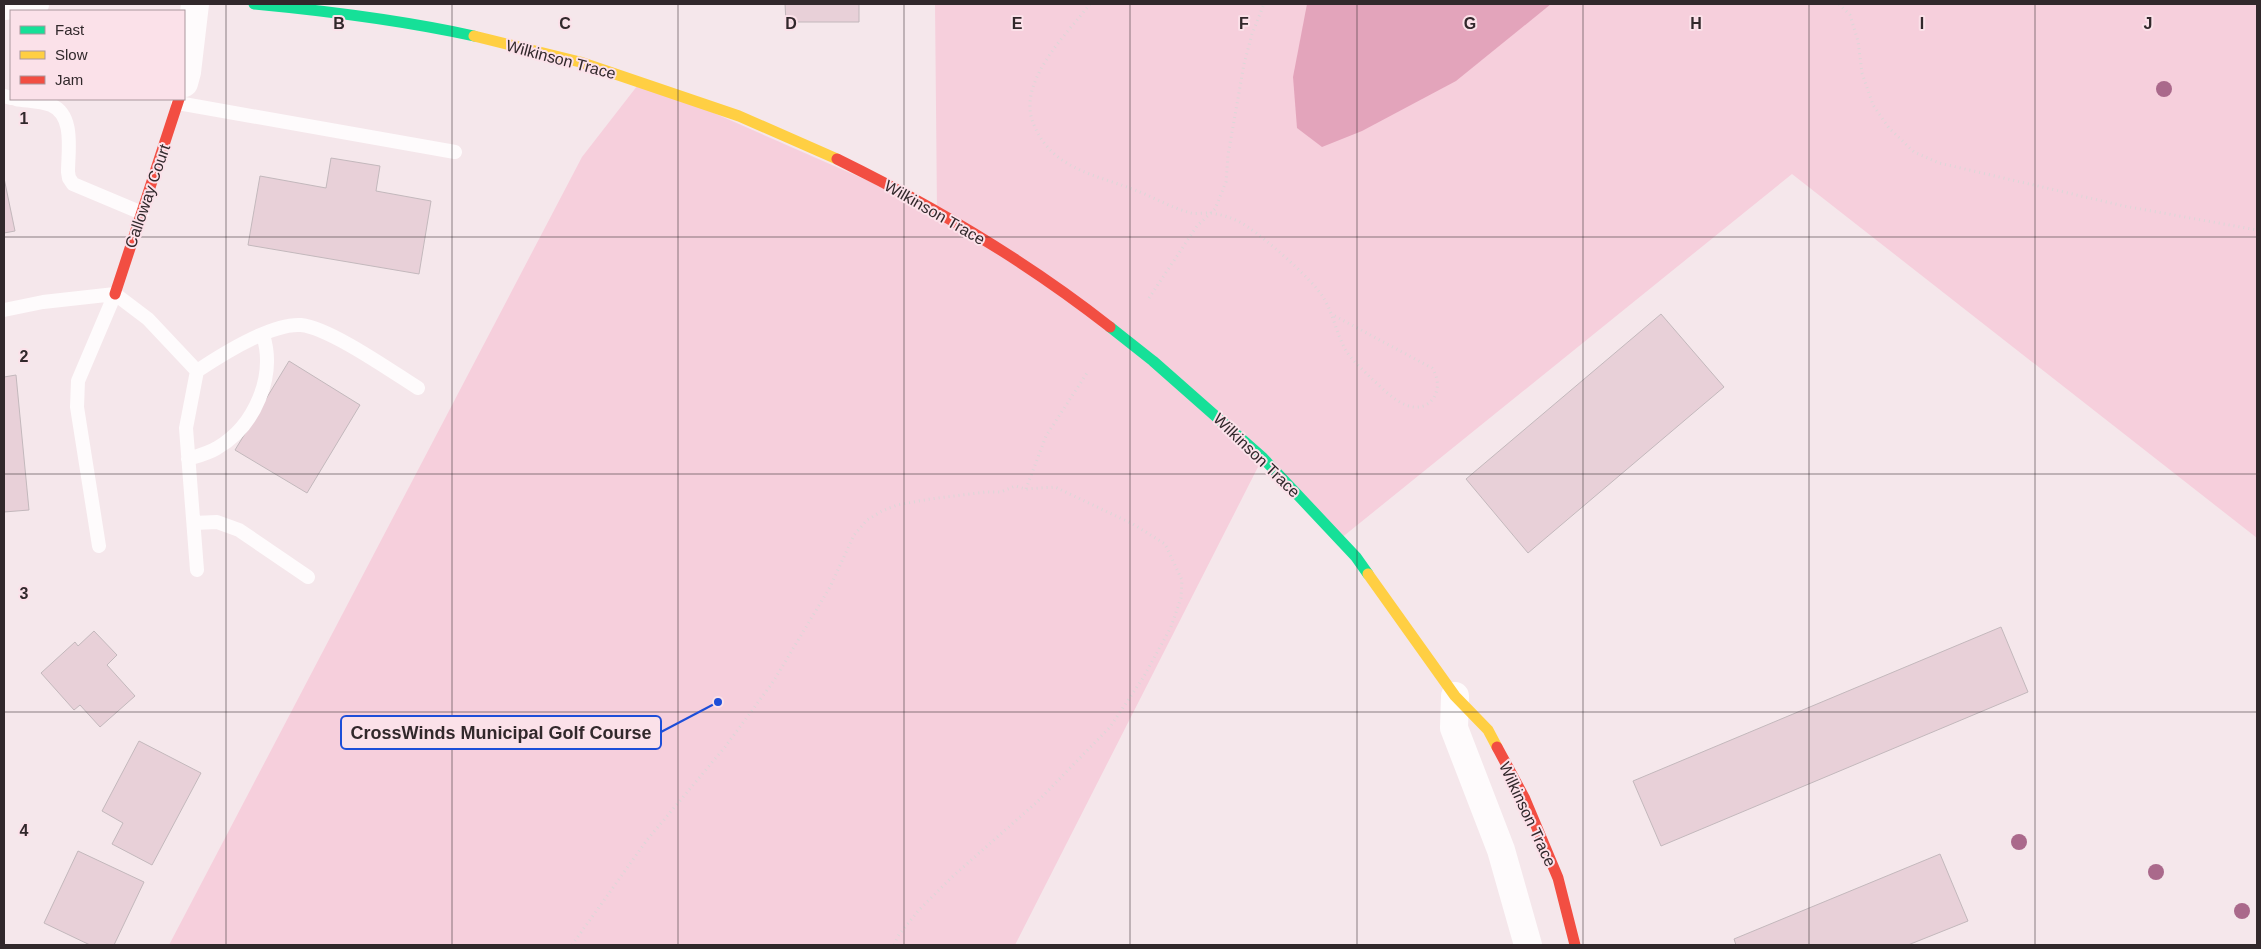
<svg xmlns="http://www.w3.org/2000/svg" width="2261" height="949" font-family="Arial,sans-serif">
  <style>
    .green { fill: #f6cfdc }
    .water { fill: #e3a4bb }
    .building { fill: #e8d0d8; stroke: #c3b8bc }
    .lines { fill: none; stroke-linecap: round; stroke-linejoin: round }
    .path { stroke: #dcd7d8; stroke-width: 3; stroke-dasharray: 1 4; stroke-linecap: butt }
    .lane { stroke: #fefbfc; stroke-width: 14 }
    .street { stroke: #fefbfc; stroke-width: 28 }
    .fast { stroke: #16e098; stroke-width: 11 }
    .slow { stroke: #ffcf43; stroke-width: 11 }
    .jam { stroke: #f24e42; stroke-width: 11 }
    .tree { fill: #aa698b }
    .grid { fill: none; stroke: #31282b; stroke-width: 1; stroke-opacity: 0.55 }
    .labels { text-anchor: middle; stroke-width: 4; stroke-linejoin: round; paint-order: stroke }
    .street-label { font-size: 16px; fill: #31282b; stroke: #fbe1e9 }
    .grid-label { font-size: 16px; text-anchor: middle; font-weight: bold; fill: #31282b; stroke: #fbe1e9; stroke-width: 4; stroke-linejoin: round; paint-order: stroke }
    .leader { fill: none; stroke: #1d4ed8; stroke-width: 2 }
    .callout-dot { fill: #1d4ed8; stroke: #fbe1e9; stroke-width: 2 }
    .callout { fill: #fbe1e9; stroke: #1d4ed8; stroke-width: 2 }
    .callout-label { font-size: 18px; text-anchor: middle; font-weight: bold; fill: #31282b }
  </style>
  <rect width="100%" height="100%" fill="#f5e7eb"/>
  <path class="green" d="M935,4H2257V538L1792,174L1340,539L1260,463L1015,945H169L582,157L641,81L937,211Z"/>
  <path class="water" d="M1307,4H1551L1456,81L1362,131L1322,147L1297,128L1293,77Z"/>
  <path class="building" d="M785,4H859V22H786Z
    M331,158L380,166L376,191L431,201L419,274L248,245L260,176L326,188Z
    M4,178L15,231L4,233Z
    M1661,314L1724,387L1528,553L1466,479Z
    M289,361L360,405L307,493L235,450Z
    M16,375L29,510L4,512V377Z
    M2001,627L2028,692L1661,846L1633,781Z
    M94,631L117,655L107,665L135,696L100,727L80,705L74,710L41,673L75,642L78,646Z
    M139,741L201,773L152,865L112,844L123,823L102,811Z
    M78,851L144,882L114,945H90L44,923Z
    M1940,854L1968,921L1908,945H1736L1734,939Z"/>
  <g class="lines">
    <path class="path" d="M1090,4C1067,34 1015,83 1034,125C1052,169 1096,175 1135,190C1153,197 1172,208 1191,213C1197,214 1204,213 1210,213C1225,215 1236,219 1248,227C1267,240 1311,278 1323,297C1333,313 1336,332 1345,349C1350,358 1362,369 1370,377C1380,386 1393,400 1406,405C1431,415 1446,388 1432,368L1333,315
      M1839,4L1850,15L1858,41L1862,73L1873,105L1889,128L1914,152L1939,163L2124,206L2257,230
      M1149,298L1197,226L1215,209L1226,182L1228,155L1244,64L1252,34L1264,4
      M1026,489L1046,436L1087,373
      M572,945L647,840L725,747L773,682L830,587L854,535L867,520L882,511L897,505L930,499L986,492H1001L1015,486L1026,489L1055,487L1133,524L1165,544L1182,580L1181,598L1171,627L1143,678L1110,727L1037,802L952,877L918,911L898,936L894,945"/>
    <path class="lane" d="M4,96L11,98
      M16,99C27,101 40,101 51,105C75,115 68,151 68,172L69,178L73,184L142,213
      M178,103L455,152
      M4,310L43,302L115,294L148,319L197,371C221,355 272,323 301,325C330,328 391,371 418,388
      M197,371L186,428L197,570
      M188,459C198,456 209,453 217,448C255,426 276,376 263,335
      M194,523L217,522L239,530L308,577
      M99,546L77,407L78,381L115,294"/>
    <path class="street" d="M4,6L35,4
      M184,83L187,72L195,4
      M1455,696L1454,728L1501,850L1528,945"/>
    <path class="fast" d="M254,4C328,11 401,20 474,36
      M1110,327L1153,361L1263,458L1356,557L1368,574"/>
    <path class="slow" d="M474,36L580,62L739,116L837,159
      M1368,574L1455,696L1488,730L1497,747"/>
    <path class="jam" d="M837,159C933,206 1026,261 1110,327
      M115,294L179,99
      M1497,747L1524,797L1558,878L1575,945"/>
  </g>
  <g class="tree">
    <circle cx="2164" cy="89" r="8"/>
    <circle cx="2019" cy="842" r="8"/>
    <circle cx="2156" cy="872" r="8"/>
    <circle cx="2242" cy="911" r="8"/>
  </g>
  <path class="grid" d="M226,4V945M452,4V945M678,4V945M904,4V945M1130,4V945M1357,4V945M1583,4V945M1809,4V945M2035,4V945M4,237H2257M4,474H2257M4,712H2257"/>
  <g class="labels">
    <g class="street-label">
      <text transform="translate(561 59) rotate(15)" y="6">Wilkinson Trace</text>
      <text transform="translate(147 196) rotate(-71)" y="6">Calloway Court</text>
      <text transform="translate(935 212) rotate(30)" y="6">Wilkinson Trace</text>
      <text transform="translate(1257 455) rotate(44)" y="6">Wilkinson Trace</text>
      <text transform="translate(1528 814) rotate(65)" y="6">Wilkinson Trace</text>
    </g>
  </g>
  <g class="grid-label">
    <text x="339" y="29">B</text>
    <text x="565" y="29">C</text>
    <text x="791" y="29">D</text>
    <text x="1017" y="29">E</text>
    <text x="1244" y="29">F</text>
    <text x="1470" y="29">G</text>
    <text x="1696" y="29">H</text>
    <text x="1922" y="29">I</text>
    <text x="2148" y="29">J</text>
    <text x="24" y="124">1</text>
    <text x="24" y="362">2</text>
    <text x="24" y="599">3</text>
    <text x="24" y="836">4</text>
  </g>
  <path class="leader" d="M718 702L661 732"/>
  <circle class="callout-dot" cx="718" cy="702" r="5"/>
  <rect class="callout" x="341" y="716" width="320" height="33" rx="5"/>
  <g class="callout-label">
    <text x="501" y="739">CrossWinds Municipal Golf Course</text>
  </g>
  <rect width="2261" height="949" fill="none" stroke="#31282b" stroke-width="10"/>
  <rect x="10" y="10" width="175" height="90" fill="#fbe1e9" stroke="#aa979d"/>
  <rect x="20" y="26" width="25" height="8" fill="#16e098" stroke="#aa979d"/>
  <text x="55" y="35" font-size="15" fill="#31282b">Fast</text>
  <rect x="20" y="51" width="25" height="8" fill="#ffcf43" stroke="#aa979d"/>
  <text x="55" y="60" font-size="15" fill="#31282b">Slow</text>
  <rect x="20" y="76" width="25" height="8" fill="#f24e42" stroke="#aa979d"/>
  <text x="55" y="85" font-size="15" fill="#31282b">Jam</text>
</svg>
